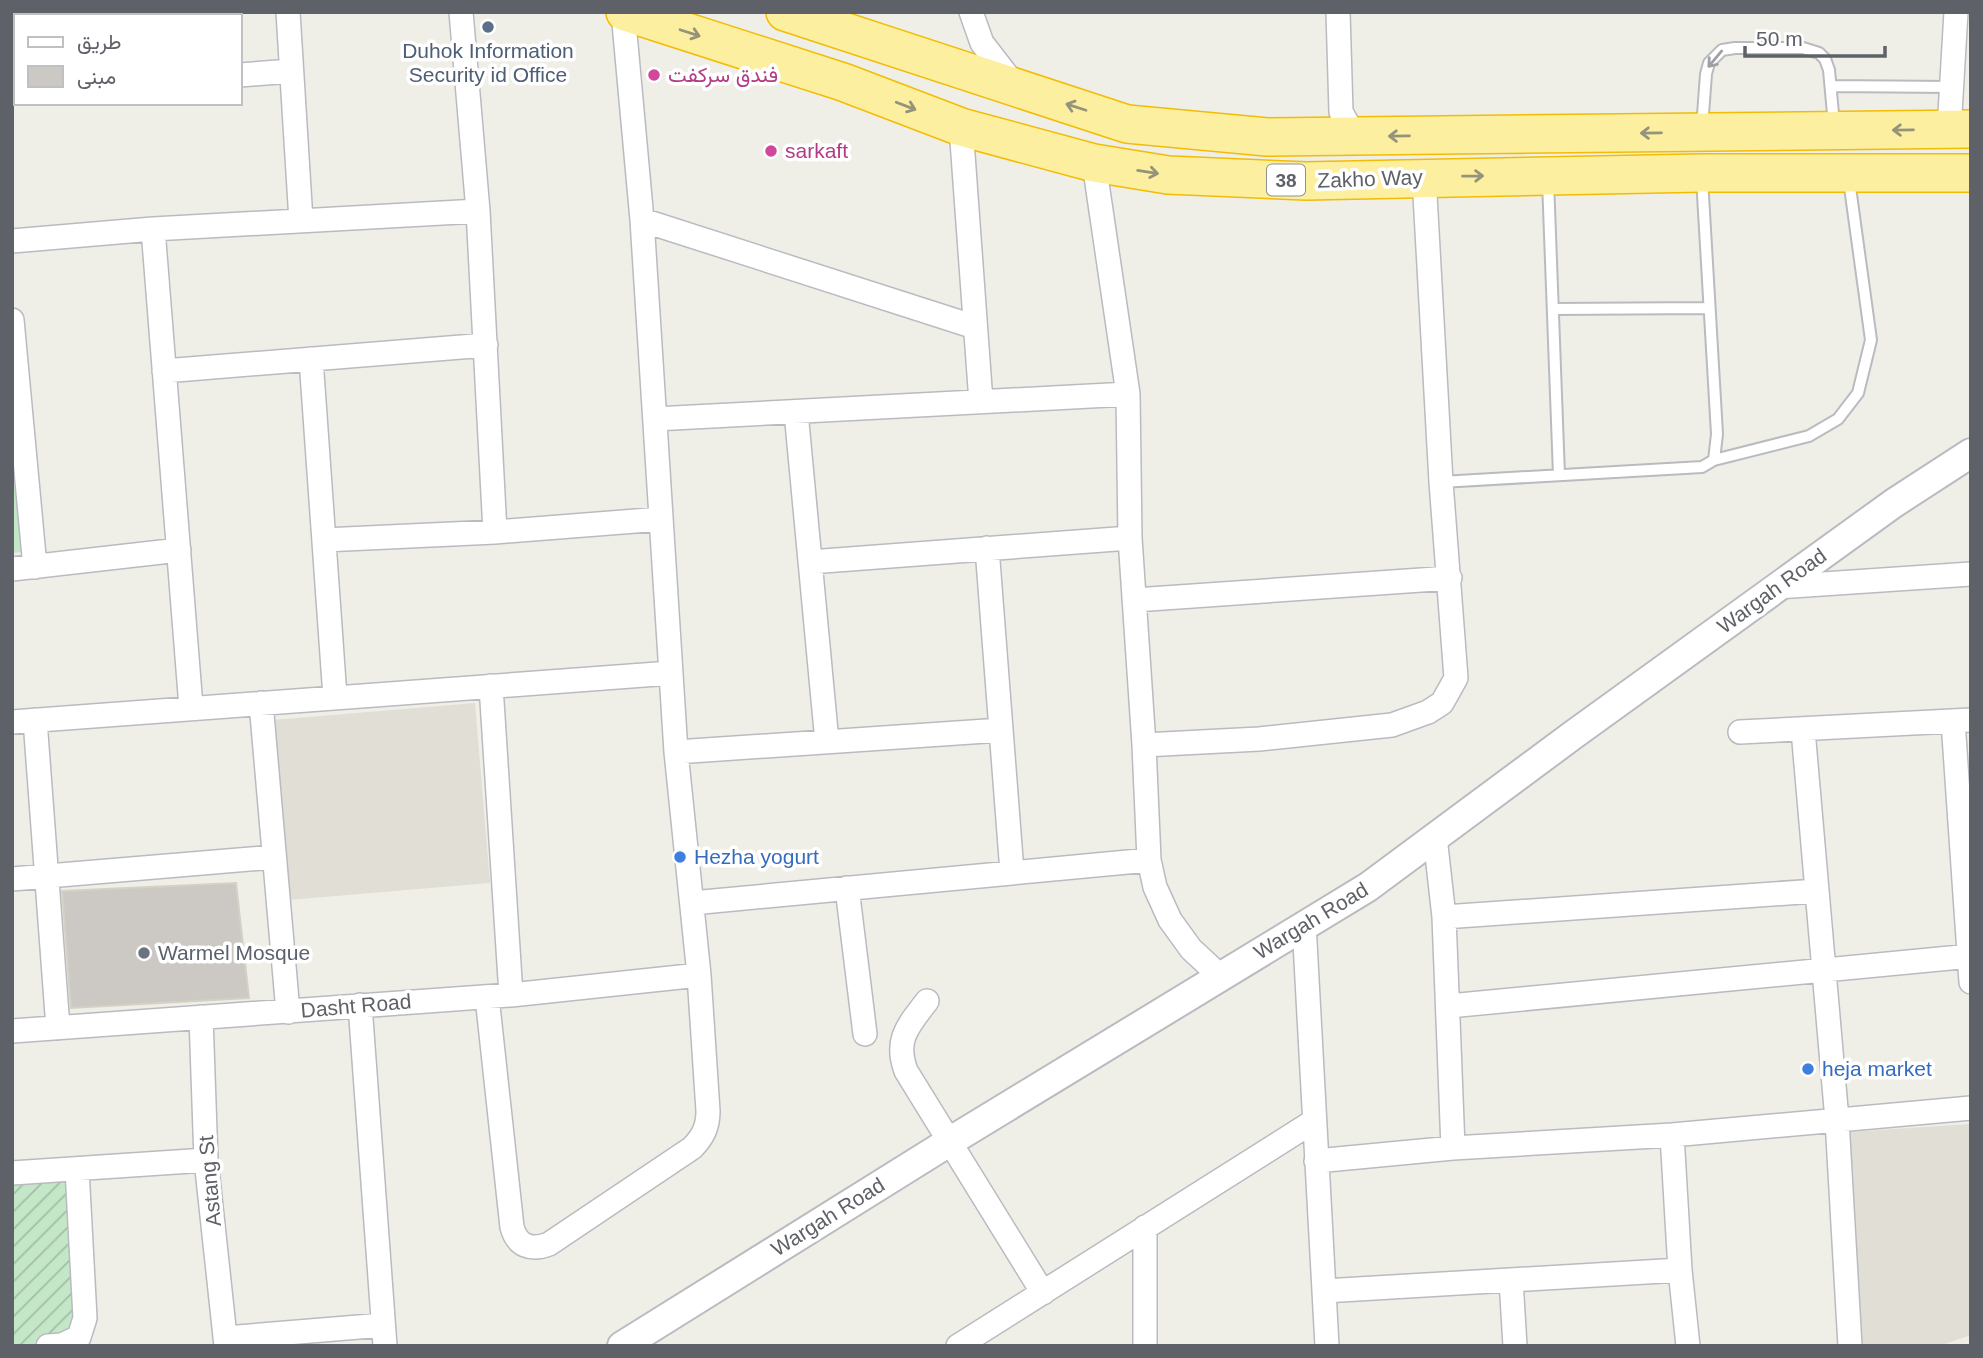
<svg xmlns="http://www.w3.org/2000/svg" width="1983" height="1358" font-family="Helvetica,Vazirmatn,sans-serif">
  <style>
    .education { fill: #e0ded5 }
    .grass { fill: #c4e7c7 }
    .garden { fill: url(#garden-furrows) }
    .building { fill: #ccc9c4; stroke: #d5d1c5; stroke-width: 2 }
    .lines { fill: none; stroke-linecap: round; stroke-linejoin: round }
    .service-casing { stroke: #b9bbc0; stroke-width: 14 }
    .minor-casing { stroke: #b9bbc0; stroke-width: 26 }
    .tertiary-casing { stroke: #b9bbc0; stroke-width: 32 }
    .trunk-casing { stroke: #f2bc05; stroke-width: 40 }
    .service { stroke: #fff; stroke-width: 10 }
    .minor { stroke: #fff; stroke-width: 23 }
    .tertiary { stroke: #fff; stroke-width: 28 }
    .trunk { stroke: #fcf0a0; stroke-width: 37 }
    .oneway { stroke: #95937b }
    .oneway2 { stroke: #9ea0a4 }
    .service-dot { fill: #5c6f8a; stroke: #fff; stroke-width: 2.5 }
    .hotel-dot { fill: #d1479c; stroke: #fff; stroke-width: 2.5 }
    .shop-dot { fill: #3f7fe0; stroke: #fff; stroke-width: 2.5 }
    .worship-dot { fill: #6b7280; stroke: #fff; stroke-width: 2.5 }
    .labels { text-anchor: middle; stroke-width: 7; stroke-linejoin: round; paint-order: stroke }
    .shield { fill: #fff; stroke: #8e9095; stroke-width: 2 }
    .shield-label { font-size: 19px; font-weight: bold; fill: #5e6167 }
    .service-label { font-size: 21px; fill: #4e5e75; stroke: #fff }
    .hotel-label { font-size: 21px; fill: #b23c85; stroke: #fff; text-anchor: start }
    .street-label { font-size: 21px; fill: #5e6167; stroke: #fff }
    .shop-label { font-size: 21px; fill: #366cbe; stroke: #fff; text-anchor: start }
    .worship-label { font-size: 21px; fill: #5b616d; stroke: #fff; text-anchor: start }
  </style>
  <defs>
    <pattern id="garden-furrows" width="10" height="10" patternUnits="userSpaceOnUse" patternTransform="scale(1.75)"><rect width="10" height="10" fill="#c4e7c7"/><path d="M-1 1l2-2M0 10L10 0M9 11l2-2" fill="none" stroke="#a2bfa5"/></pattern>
  </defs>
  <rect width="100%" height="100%" fill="#f0efe7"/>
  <path class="education" d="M475,703L490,883L276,901L261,721Z
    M1971,1124V1335L1939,1346H1862L1849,1132Z"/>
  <path class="grass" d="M12,444L24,552L12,553Z"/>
  <path class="garden" d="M77,1169L85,1318L48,1346H12V1173Z"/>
  <path class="building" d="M236,883L249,998L71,1008L62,891Z"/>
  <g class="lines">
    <g class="service-casing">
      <path id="service" d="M1831,86L1952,87
        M1702,128L1706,74L1709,63L1722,50L1735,48H1803L1819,53L1825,59L1829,70L1834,125
        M1548,181L1559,475
        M1553,309L1709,308
        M1714,460L1809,436L1838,419L1858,393L1871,340L1849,180
        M1441,482L1702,467L1714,460L1717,434L1702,178"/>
    </g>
    <g class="minor-casing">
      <path id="minor" d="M78,12V16
        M288,12L301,221
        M461,12L478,211L495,532
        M971,12L982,43L1016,87
        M1338,12L1341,112L1349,126L1361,136
        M240,75L291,71
        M12,93H16
        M961,127L981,402
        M1949,130L1956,12
        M1094,163L1128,394L1130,538L1144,745L1149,860L1155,887L1170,920L1191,949L1220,976
        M642,220L975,327
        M153,229L191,707
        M12,241L153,229L478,211
        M12,320L35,567
        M311,359L335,697
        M164,371L486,345
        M796,412L827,742
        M655,419L1128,394
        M324,540L495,532L661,519
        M987,548L1012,872
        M810,562L1130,538
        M12,569L179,550
        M1777,587L1971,574
        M1135,600L1450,578
        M491,686L511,995
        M261,703L288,1012
        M35,720L58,1028
        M1953,721L1971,982
        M12,722L671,673
        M1803,730L1837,1120L1850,1346
        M1740,732L1971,720
        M1144,745L1259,739L1392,725L1428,712L1442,703L1456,678L1441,482L1424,177
        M676,752L1001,730
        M1435,837L1444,917L1453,1148
        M12,879L274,857
        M847,888L865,1034
        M692,903L1149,860
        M1444,917L1816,891
        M1304,924L1327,1346
        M487,997L512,1227C517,1246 531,1251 549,1244L692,1148C703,1137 708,1127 708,1111L699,975L676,752L642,220L623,12
        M927,1001C909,1025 894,1039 906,1071L1043,1293
        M360,1005L385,1346
        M1449,1006L1971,956
        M201,1017L206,1160L226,1346
        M12,1031L511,995L699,975
        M1672,1135L1680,1270L1688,1346
        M1316,1161L1453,1148L1672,1135L1971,1108
        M12,1173L206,1160
        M1145,1227V1346
        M1511,1280L1515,1346
        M1324,1291L1680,1270
        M225,1338L383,1325
        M48,1346L62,1345L79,1337L85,1318L77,1169
        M958,1346L1314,1121"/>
    </g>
    <g class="tertiary-casing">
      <path id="tertiary" d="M622,1346L949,1142L1368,887L1573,735L1894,503L1971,453"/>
    </g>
    <g class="trunk-casing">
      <path id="trunk" d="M625,12L843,82L961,127L1094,163L1168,175L1306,181L1701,173H1971
        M785,12L1127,124L1267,137L1971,129"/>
    </g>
    <use href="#service" class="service"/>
    <use href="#minor" class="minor"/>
    <use href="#tertiary" class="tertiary"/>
    <use href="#trunk" class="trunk"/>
  </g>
  <defs><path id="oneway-shaft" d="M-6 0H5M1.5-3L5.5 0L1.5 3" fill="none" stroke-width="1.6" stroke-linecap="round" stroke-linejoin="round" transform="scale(1.75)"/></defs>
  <g class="oneway">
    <use href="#oneway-shaft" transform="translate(690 33) rotate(18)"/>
    <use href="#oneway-shaft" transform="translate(906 106) rotate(21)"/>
    <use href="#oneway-shaft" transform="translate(1076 107) rotate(-162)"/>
    <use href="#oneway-shaft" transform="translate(1903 130) rotate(179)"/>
    <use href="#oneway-shaft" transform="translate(1651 133) rotate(179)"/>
    <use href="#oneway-shaft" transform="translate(1399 136) rotate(179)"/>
    <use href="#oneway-shaft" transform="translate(1148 172) rotate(9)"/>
    <use href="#oneway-shaft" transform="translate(1473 176) rotate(-1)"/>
  </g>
  <use class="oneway2" href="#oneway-shaft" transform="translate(1715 59) rotate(130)"/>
  <circle class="service-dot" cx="488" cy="27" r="7"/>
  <g class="hotel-dot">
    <circle cx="654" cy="75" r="7"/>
    <circle cx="771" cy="151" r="7"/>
  </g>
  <g class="shop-dot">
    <circle cx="680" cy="857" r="7"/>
    <circle cx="1808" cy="1069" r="7"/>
  </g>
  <circle class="worship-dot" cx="144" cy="953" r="7"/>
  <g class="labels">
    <rect class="shield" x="1267" y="164.5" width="38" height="31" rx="5"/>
    <g class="shield-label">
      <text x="1286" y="187">38</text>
    </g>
    <g class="service-label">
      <text x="488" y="58">Duhok Information<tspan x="488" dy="24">Security id Office</tspan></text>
    </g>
    <g class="hotel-label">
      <text x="668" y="82">فندق سركفت</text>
      <text x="785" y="158">sarkaft</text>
    </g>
    <g class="street-label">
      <text transform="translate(1370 179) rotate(-2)" y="7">Zakho Way</text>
      <text transform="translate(1772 591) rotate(-36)" y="7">Wargah Road</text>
      <text transform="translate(1311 921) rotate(-31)" y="7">Wargah Road</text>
      <text transform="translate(356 1006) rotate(-5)" y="7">Dasht Road</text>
      <text transform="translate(210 1181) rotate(-95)" y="7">Astang St</text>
      <text transform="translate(828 1217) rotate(-32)" y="7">Wargah Road</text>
    </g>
    <g class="shop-label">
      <text x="694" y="864">Hezha yogurt</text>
      <text x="1822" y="1076">heja market</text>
    </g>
    <g class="worship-label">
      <text x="158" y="960">Warmel Mosque</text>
    </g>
  </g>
  <rect width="1983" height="1358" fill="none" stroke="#5e6167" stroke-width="28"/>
  <rect x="14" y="14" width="228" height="91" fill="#ffffff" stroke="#bfc0c2" stroke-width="2"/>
  <rect x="28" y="37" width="35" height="10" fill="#ffffff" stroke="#bfc0c2" stroke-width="2"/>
  <text x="77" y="49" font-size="21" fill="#5e6167">طريق</text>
  <rect x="28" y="66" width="35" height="21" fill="#ccc9c4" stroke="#bfc0c2" stroke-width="2"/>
  <text x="77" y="84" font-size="21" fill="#5e6167">مبنى</text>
  <path d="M1745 46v10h140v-10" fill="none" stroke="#5e6167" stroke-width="3.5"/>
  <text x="1756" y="46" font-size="21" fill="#5e6167" stroke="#ffffff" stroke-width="5" paint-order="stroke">50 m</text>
</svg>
